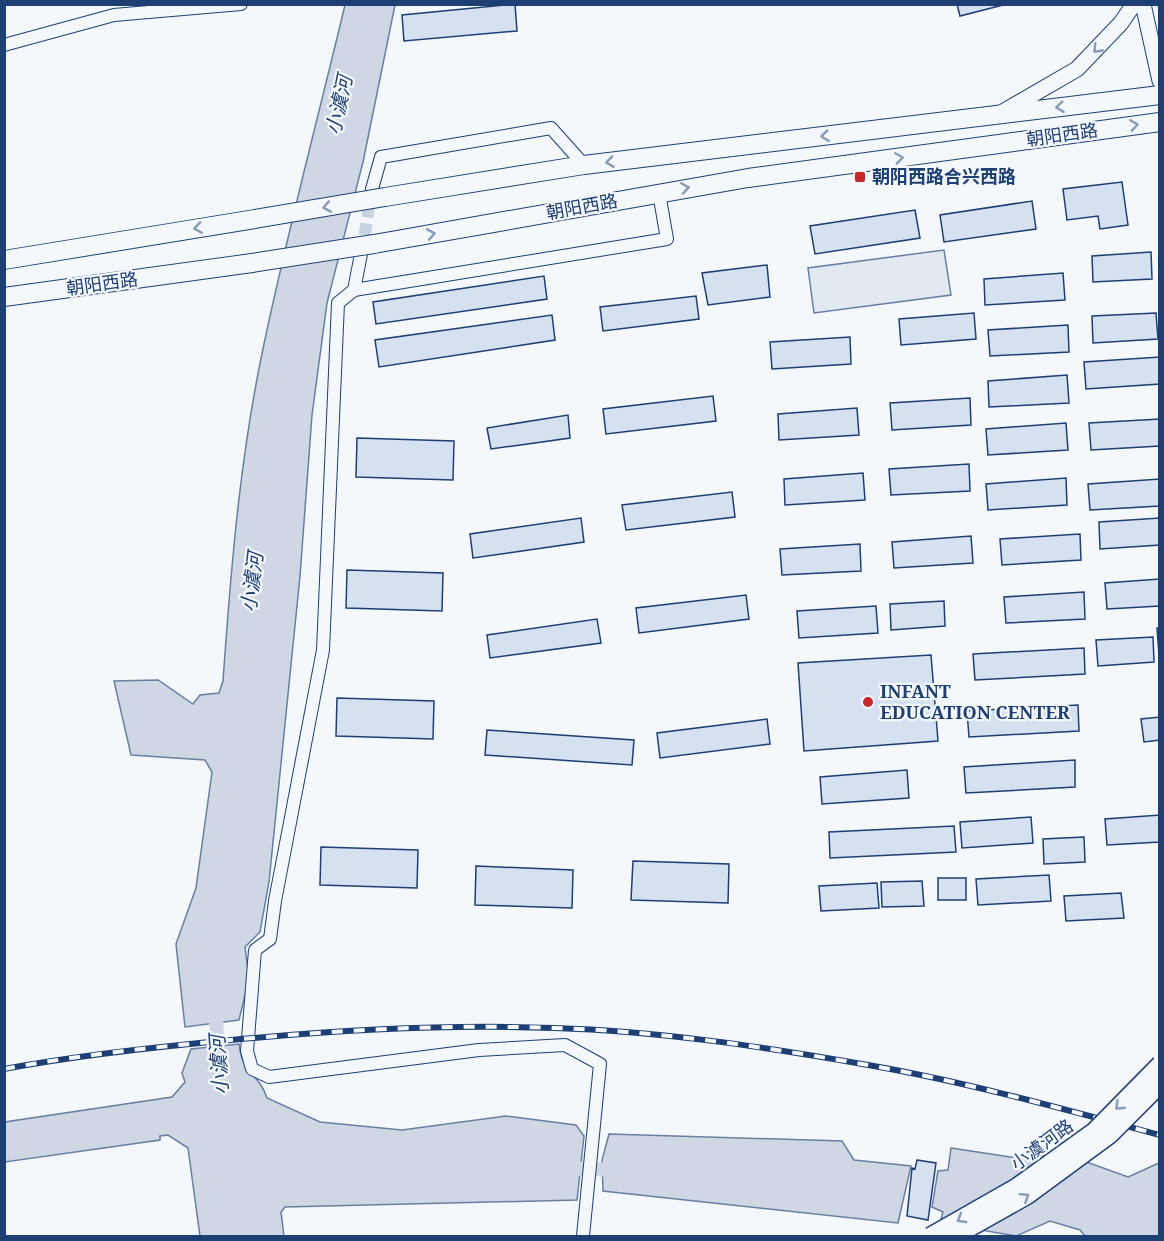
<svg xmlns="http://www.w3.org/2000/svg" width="1164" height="1241" font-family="'Noto Serif','Noto Sans SC',serif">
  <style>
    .green { fill: #e3e9f0; stroke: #687fa3; stroke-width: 1.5 }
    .water { fill: #cfd7e4; stroke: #687fa3; stroke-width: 1.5 }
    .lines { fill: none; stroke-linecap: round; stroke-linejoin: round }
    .canal { stroke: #cfd7e4; stroke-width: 14 }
    .building { fill: #d5e0f0; stroke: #1d3f73; stroke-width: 1.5 }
    .minor-tunnel { stroke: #c9d2e0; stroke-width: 12; stroke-dasharray: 12 6; stroke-linecap: butt }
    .minor-casing { stroke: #1d3f73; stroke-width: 14 }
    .tertiary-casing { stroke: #1d3f73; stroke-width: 17 }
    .primary-casing { stroke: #1d3f73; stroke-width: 20 }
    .minor { stroke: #f4f7fb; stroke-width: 12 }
    .tertiary { stroke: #f4f7fb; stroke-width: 15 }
    .primary { stroke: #f4f7fb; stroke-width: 18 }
    .rail-casing { stroke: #1d3f73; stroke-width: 6 }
    .rail { stroke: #f4f7fb; stroke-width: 4; stroke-dasharray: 11; stroke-linecap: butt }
    .secondary-bridge-casing { stroke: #1d3f73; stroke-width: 19; stroke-linecap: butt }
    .primary-bridge-casing { stroke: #1d3f73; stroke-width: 20; stroke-linecap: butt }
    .secondary-bridge { stroke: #f4f7fb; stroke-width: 16 }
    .primary-bridge { stroke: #f4f7fb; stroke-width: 18 }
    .oneway { stroke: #889bb7 }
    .poi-dot { fill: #c62828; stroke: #f4f7fb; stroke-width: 2 }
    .labels { text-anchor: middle; stroke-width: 4.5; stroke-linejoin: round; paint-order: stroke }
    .street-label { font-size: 18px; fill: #1d3f73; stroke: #f4f7fb }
    .poi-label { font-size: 18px; font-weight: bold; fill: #1d3f73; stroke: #f4f7fb; text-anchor: start }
    .water-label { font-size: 20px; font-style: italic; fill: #1d3f73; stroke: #f4f7fb }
  </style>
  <rect width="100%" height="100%" fill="#f4f7fb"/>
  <path class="green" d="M944,250L951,295L814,313L808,268Z"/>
  <path class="water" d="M345,5H395L363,162L327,303L312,415L300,576L269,882L260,932L245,947L249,979L239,1020L185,1027L176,944L196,888L212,772L205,760L131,755L114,681L158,680L193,704L200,695L219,693L223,681C231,568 240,455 264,344C288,230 318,118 345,5Z
    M239,1044C243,1077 258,1071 267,1098L320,1122L402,1130L506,1116L576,1125L584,1136L577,1200L285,1207L281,1212L284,1236H200L188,1148L168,1135L160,1136V1140L5,1162V1122L172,1097L185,1082L182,1073L191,1049Z
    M609,1134L842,1141L854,1160L911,1166L898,1223L603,1191L602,1160Z
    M951,1148L1017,1158L1059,1152L1128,1177L1159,1163V1236H1085L1080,1230L1050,1221L1016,1236L940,1223L943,1212L932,1207L938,1171L948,1170Z"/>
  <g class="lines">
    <path class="canal" d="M215,1005L219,1064
      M564,1168L620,1170"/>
  </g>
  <path class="building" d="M515,4L517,31L404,41L402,15Z
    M957,4H1007L960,16Z
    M1122,182L1128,225L1100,229L1098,216L1067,220L1063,189Z
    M1032,201L1036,229L944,242L940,215Z
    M915,210L920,238L815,254L810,226Z
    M1151,252L1152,279L1093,282L1092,256Z
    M767,265L770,297L708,305L702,273Z
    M1063,273L1065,300L985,305L984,279Z
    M544,276L547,299L376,324L373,302Z
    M696,296L699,319L603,331L600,307Z
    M974,313L976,339L901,345L899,319Z
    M1156,313L1158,339L1093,343L1092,316Z
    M552,315L555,340L379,367L375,340Z
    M1068,325L1069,352L990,356L988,330Z
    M850,337L851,364L772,369L770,342Z
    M1160,357V384L1086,389L1084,362Z
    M1067,375L1069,403L989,407L988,381Z
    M713,396L716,421L606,434L603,409Z
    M970,398L971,425L892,430L890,403Z
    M857,408L859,435L779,440L778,414Z
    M568,415L570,438L491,449L487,428Z
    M1160,419V446L1091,450L1089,423Z
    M1066,423L1068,450L988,455L986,429Z
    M357,438L454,441L453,480L356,477Z
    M969,464L970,491L891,495L889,469Z
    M863,473L865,500L785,505L784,479Z
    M1066,478L1067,505L988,510L986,484Z
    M1160,479V506L1090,510L1088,484Z
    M732,492L735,517L626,530L622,505Z
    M581,518L584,542L473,558L470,534Z
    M1160,518V545L1100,549L1099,522Z
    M1080,534L1081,560L1002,565L1000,539Z
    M971,536L973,563L894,568L892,542Z
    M860,544L861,571L782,575L780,549Z
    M347,570L443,573L442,611L346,608Z
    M1160,579V606L1107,609L1105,583Z
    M1084,592L1085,619L1006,623L1004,597Z
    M746,595L749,619L639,633L636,608Z
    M944,601L945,626L891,630L890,604Z
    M876,606L878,633L799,638L797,611Z
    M597,619L601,643L490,658L487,635Z
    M1157,628H1160V669Z
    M1153,637L1154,662L1098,666L1096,640Z
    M1084,648L1085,674L975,680L973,654Z
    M931,655L938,741L804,751L798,663Z
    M337,698L434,701L433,739L336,736Z
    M1078,705L1079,731L969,737L967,711Z
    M1160,717V740L1144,742L1141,719Z
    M767,719L770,744L660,758L657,733Z
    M487,730L634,740L632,765L485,755Z
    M1075,760V787L966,793L964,767Z
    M907,770L909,798L822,804L820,777Z
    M1160,815V842L1107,845L1105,819Z
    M1031,817L1033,843L962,848L960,822Z
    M954,826L956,852L830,858L829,832Z
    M1084,837L1085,862L1044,864L1043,839Z
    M321,847L418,850L417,888L320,885Z
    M633,861L729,864L728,903L631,900Z
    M476,866L573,870L572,908L475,905Z
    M1049,875L1051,901L978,905L976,879Z
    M938,878H966V900H938Z
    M922,881L924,906L882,907L881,882Z
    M877,883L879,908L821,911L819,886Z
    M1121,893L1124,918L1066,921L1064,896Z
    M917,1160L936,1163L928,1220L907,1216L912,1168L915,1169Z"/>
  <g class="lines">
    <path class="minor-tunnel" d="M362,253L371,193"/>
    <g class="minor-casing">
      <path id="minor" d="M4,45L114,15L241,4
        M372,189L381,157L551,128L584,165
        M354,290L361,254
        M583,1236L600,1064L565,1045L479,1050L269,1077L252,1069L247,1051L255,950L270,939L275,901L323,650L338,303L354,290L667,239L659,193"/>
    </g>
    <g class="tertiary-casing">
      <path id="tertiary" d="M1143,4L1160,81
        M1001,113L1077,69L1121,23L1134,4"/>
    </g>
    <g class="primary-casing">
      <path id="primary" d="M385,197L584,165L1160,95
        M374,244L748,178L1160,122
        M4,260L255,219
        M4,297L252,263"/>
    </g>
    <use href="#minor" class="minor"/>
    <use href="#tertiary" class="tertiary"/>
    <use href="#primary" class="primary"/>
    <g class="rail-casing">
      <path id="rail" d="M4,1069C79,1055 155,1047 231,1040C338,1030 446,1024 554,1028C659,1031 765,1047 868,1065C967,1082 1063,1109 1160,1135"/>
    </g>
    <use href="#rail" class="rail"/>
    <g class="secondary-bridge-casing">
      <path id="secondary-bridge" d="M930,1236L1016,1187L1094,1131L1160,1064
        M956,1236L1027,1196L1110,1135L1160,1085"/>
    </g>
    <g class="primary-bridge-casing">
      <path id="primary-bridge" d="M255,219L385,197
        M252,263L374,244"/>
    </g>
    <use href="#secondary-bridge" class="secondary-bridge"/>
    <use href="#primary-bridge" class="primary-bridge"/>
  </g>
  <defs><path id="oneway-chevron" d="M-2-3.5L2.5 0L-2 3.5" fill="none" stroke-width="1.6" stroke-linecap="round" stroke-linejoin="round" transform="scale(1.5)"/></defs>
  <g class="oneway">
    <use href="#oneway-chevron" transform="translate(1097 49) rotate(134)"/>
    <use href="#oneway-chevron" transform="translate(1060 107) rotate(173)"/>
    <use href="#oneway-chevron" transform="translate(1134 125) rotate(-8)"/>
    <use href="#oneway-chevron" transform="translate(825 136) rotate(173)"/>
    <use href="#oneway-chevron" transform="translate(899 158) rotate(-8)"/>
    <use href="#oneway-chevron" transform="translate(610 162) rotate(173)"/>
    <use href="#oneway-chevron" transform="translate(685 188) rotate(-9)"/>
    <use href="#oneway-chevron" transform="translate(327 207) rotate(170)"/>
    <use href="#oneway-chevron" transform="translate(198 228) rotate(171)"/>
    <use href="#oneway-chevron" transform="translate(431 234) rotate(-10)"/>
    <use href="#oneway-chevron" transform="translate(1119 1106) rotate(136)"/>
    <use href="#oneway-chevron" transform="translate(1025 1197) rotate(-32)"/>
    <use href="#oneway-chevron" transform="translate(961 1219) rotate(150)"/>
  </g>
  <g class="poi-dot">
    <rect x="854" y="171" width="12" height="12" rx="3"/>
    <circle cx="868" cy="702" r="6"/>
  </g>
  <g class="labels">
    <g class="street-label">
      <text transform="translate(1062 135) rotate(-8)" y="6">朝阳西路</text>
      <text transform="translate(582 207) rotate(-10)" y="6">朝阳西路</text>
      <text transform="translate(102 284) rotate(-8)" y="6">朝阳西路</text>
      <text transform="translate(1042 1145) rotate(-36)" y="6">小澞河路</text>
    </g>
    <g class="poi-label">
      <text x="872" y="183">朝阳西路合兴西路</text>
      <text x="880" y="698">INFANT<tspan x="880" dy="21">EDUCATION CENTER</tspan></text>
    </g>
    <g class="water-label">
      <text transform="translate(339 105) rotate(-78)" y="7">小澞河</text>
      <text transform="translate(252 582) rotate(-83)" y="7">小澞河</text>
      <text transform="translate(219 1065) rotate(-94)" y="7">小澞河</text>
    </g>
  </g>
  <rect width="1164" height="1241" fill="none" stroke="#1d3f73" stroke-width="12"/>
</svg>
